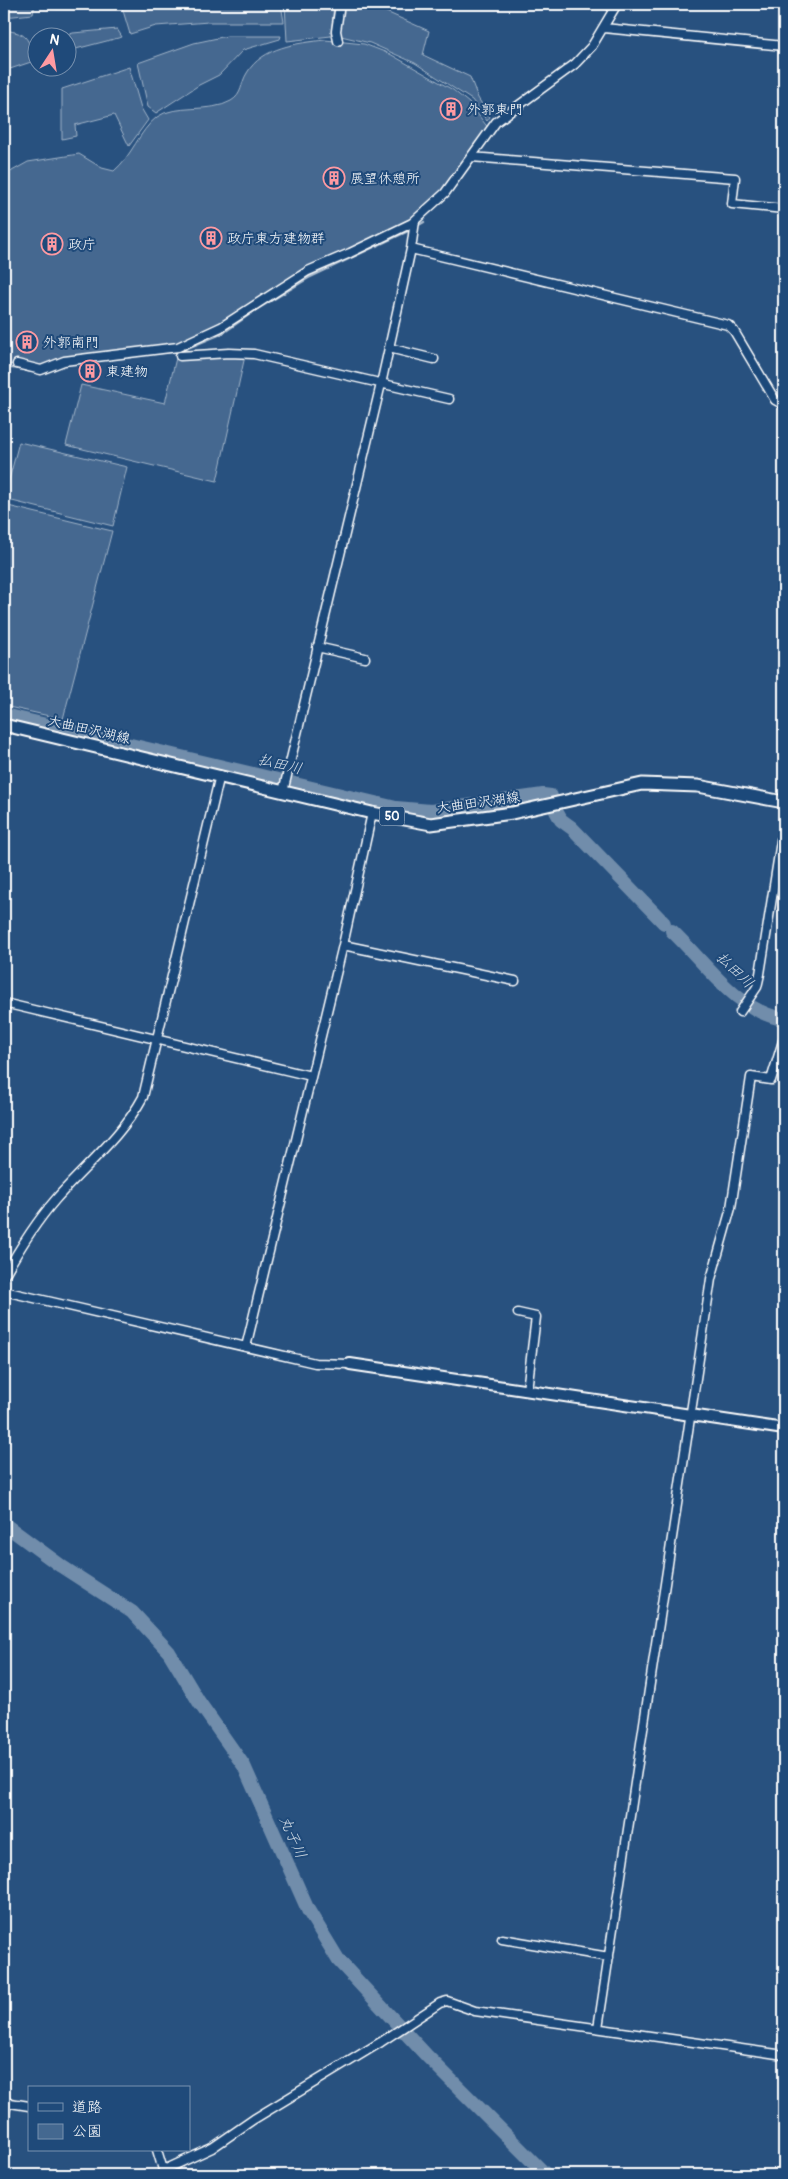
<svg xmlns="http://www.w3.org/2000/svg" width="788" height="2179" font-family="Pangolin,'Klee One',sans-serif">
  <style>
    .green { fill: #446890; stroke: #a2b4c8 }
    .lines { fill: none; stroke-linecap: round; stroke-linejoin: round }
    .stream { stroke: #aabbcd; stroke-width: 2.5 }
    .river { stroke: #718dab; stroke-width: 14 }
    .street-casing { stroke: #fff; stroke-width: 11 }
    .secondary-casing { stroke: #fff; stroke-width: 14 }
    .primary-casing { stroke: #fff; stroke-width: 15 }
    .street { stroke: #1f4a7a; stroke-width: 8 }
    .secondary { stroke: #1f4a7a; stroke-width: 10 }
    .primary { stroke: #1f4a7a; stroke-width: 11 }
    .labels { text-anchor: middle; stroke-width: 4; stroke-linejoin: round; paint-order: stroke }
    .shield { fill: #1f4a7a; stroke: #bcc9d7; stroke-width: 1 }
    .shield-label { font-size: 12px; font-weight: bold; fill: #fff }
    .poi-label { font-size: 14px; fill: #fff; stroke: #1f4a7a; text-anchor: start }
    .street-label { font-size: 14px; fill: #fff; stroke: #1f4a7a }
    .water-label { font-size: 15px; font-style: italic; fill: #d4dde6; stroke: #1f4a7a }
  </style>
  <rect width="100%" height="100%" fill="#28517f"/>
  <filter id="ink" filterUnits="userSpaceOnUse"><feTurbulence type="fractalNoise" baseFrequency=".02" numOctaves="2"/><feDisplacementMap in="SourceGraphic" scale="10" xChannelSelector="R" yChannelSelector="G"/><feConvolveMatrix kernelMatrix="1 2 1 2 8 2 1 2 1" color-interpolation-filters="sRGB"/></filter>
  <g filter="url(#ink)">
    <path class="green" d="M8,4H35L33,14L4,17V5Z
      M57,4H112V9H56Z
      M121,4H281L284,22H209L156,26L130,34Z
      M285,4H334L331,36L287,41Z
      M344,7H375L429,31L423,55L470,77L478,98L490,117L487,121L472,100L415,63L370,43L341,36L339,32Z
      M117,29L122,37L68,51V38L61,37L73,33Z
      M4,30C31,34 25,38 37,60L4,71Z
      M227,36H281L280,39L243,50L219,75L199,85L156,113L148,107L138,63L194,43Z
      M325,40L364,44L390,54L453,90L469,103L489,129L461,174L415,221L308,271L221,327L178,347L64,361L41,370L17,364L4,365V180L12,171L28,162L79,154L102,168L114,171C132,156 139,131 157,117C174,104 211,113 231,101C243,94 240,84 247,73C262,47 298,43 325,40Z
      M129,67L141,108L148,120L129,146L114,115L75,125L76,136L62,139V89Z
      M245,356L217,481L66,445L81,385L165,403L176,358Z
      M19,442L127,467L113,526L4,499Z
      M4,505L112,531L63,719L4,706Z"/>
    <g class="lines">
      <path class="stream" d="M417,226L424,222
        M141,355L180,351L223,333L254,311L310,277L412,229
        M4,368C23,366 34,378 53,369"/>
      <path class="river" d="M4,715L396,808L431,811L446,809L543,795L551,796V797
        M556,811L561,820L572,828L664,923
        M672,931C705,962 737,1012 784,1019
        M4,1524L61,1566L132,1612L169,1652L199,1702L244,1766L308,1910L339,1961L427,2056L546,2175"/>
      <g class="street-casing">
        <path id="street" d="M604,28L784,46
          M338,41L336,31L340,4
          M471,157L735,178L732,204L784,209
          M411,249L728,325L734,331L775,400L784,405
          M389,348L434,359
          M180,356L229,353L254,354L449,399
          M17,364L41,370L64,361L178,347L221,327L308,271L350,253L412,223L445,193L496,122L575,64L592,46L617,4
          M317,647L365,658
          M283,792L381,384L411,249L415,221
          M343,945L515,981
          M4,1003L311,1076
          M740,1012L757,987L760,974L784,822
          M4,1276C19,1249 35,1223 56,1199C84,1167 123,1135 143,1097L220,775
          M4,1291L315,1363L350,1364
          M518,1313L536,1317L527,1390
          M246,1347L343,945L372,813
          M502,1939L609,1957
          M598,2028L711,1279L731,1208L751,1077L771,1080L784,1038
          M4,2102L29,2106
          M4,2121L7,2102
          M157,2150L164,2173
          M164,2170L212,2148L254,2119L381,2042L440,2003L447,2001L475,2011L784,2055"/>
      </g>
      <g class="secondary-casing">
        <path id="secondary" d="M350,1364L784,1429"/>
      </g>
      <g class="primary-casing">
        <path id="primary" d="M4,725L372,813L431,824L512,813L642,784L698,786L784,802"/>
      </g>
      <use href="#street" class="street"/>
      <use href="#secondary" class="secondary"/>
      <use href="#primary" class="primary"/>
    </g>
  </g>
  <defs>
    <g id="building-ring" transform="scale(1.125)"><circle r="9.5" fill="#1f4a7a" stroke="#ff9aa2" stroke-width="1.5"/><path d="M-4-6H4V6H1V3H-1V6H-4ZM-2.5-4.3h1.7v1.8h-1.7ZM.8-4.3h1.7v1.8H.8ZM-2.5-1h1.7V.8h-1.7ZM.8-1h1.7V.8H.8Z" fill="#ff9aa2"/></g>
  </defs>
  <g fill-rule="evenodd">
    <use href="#building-ring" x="451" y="109"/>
    <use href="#building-ring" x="334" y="178"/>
    <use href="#building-ring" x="211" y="238"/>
    <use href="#building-ring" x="52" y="244"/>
    <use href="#building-ring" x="27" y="342"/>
    <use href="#building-ring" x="90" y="371"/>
  </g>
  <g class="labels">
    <rect class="shield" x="379.5" y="806.5" width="25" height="19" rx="4"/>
    <g class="shield-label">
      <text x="392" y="820">50</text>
    </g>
    <g class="poi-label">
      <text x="467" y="114">外郭東門</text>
      <text x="350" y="183">展望休憩所</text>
      <text x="227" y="243">政庁東方建物群</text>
      <text x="68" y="249">政庁</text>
      <text x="43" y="347">外郭南門</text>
      <text x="106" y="376">東建物</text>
    </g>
    <g class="street-label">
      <text transform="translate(89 729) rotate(13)" y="5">大曲田沢湖線</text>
      <text transform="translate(478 802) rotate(-8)" y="5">大曲田沢湖線</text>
    </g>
    <g class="water-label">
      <text transform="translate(280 764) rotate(13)" y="5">払田川</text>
      <text transform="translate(735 970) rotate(43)" y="5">払田川</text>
      <text transform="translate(293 1837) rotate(66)" y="5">丸子川</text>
    </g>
  </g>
  <rect width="788" height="2179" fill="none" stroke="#1f4a7a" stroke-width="20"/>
  <rect x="10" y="10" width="768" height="2159" fill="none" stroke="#fff" stroke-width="2" filter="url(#ink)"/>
  <rect x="28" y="2086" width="162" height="65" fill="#1f4a7a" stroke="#7992af"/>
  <rect x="38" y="2103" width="25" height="8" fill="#1f4a7a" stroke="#7992af"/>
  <text x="72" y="2112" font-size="15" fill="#ffffff">道路</text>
  <rect x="38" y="2124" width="25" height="15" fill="#446890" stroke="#7992af"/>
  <text x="72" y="2136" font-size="15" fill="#ffffff">公園</text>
  <g transform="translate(52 52) rotate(12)"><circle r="24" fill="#1f4a7a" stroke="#7992af"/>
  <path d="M0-4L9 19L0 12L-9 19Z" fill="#ff9aa2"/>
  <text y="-8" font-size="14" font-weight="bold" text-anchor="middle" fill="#ffffff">N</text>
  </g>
</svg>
